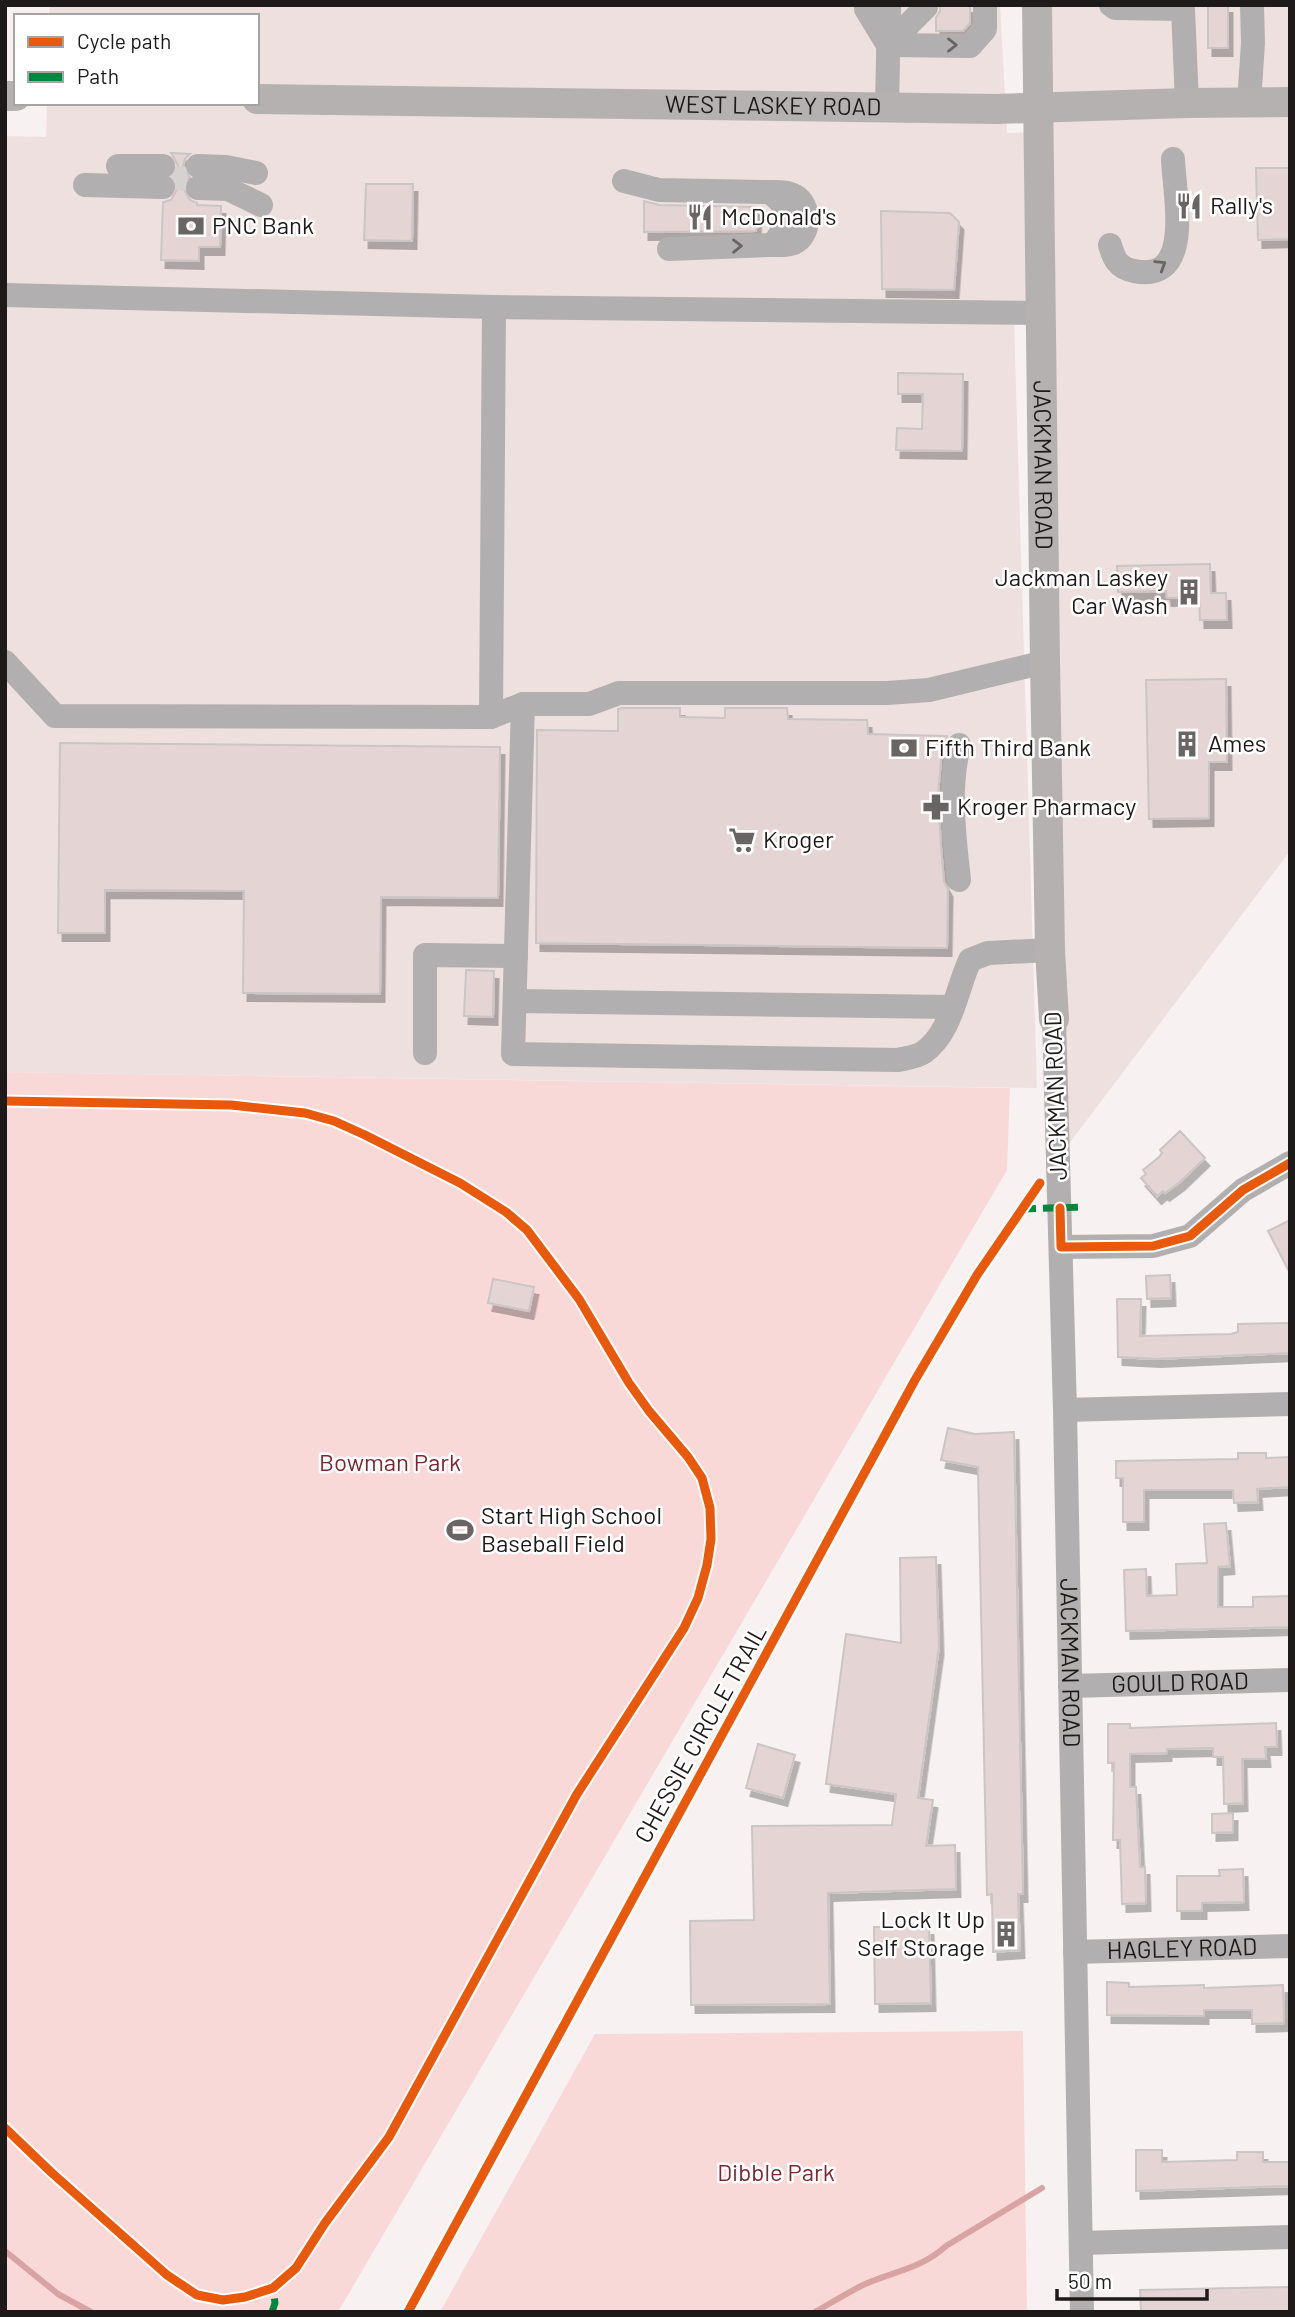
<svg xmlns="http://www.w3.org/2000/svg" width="1295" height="2317" font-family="Barlow,sans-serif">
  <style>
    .built { fill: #eee0df }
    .green { fill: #f9d9d8 }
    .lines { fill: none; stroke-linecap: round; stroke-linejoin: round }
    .stream { stroke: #d8a3a3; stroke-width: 6 }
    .building { fill: #e5d4d4; stroke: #cbc5c5; stroke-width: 2; filter: url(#shadow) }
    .minor-tunnel { stroke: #d7d1d1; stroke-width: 24; stroke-dasharray: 24 12; stroke-linecap: butt }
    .minor { stroke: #b1afaf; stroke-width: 24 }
    .major { stroke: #b6b1b1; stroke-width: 30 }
    .quiet { stroke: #00873e; stroke-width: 7; stroke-dasharray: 14 7; stroke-linecap: butt }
    .cycleway-casing { stroke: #fff; stroke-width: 13 }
    .cycleway { stroke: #e8590c; stroke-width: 9 }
    .oneway { stroke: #686464 }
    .labels { text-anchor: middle; stroke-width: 5; stroke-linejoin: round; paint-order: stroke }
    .street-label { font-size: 24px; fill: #1e1a1a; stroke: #fff }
    .poi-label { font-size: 24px; fill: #1e1a1a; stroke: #fff; text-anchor: start }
    .park-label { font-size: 24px; fill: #7e262f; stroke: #fff }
  </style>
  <defs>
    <filter id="shadow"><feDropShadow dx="4.5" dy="8" stdDeviation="0" flood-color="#0004"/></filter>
  </defs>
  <rect width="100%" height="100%" fill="#f8f1f1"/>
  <path class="built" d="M50,5H1000L1007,133L1038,132L1037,5H1290V851L1059,1157L1041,320L1014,321L1037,1088L5,1072V136L46,137L47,103H257V16H49Z"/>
  <path class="green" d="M5,1072L1010,1088L1007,1170L338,2312H5Z
    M1023,2031L1027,2312H440L595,2034Z"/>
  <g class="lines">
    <path class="stream" d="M5,2251L58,2294L91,2312
      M815,2312C831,2303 847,2293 863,2285C894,2271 921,2269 946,2246L1042,2188"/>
  </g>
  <path class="building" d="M940,5H970V23L963,31H936V18L940,11Z
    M1208,5H1228V48H1208Z
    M171,153L190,154L185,159L183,166L189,177L183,188L190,200L197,203V205L221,206L220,247H199V261L161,260L163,202L171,200L178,188L173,176L178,165Z
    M1256,168H1290V239L1258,240Z
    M366,184H413L412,241L364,240Z
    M644,201L659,205L757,207L756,231L644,232Z
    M881,211L950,213L959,222L954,290L882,289Z
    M898,373L963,374L962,451L896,450L897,428L922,429L923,394H898Z
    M1210,564L1211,593H1226L1227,620H1200L1199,597L1167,598L1166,591L1118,592L1117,566Z
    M1226,679L1227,762H1209V818L1149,819L1146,680Z
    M622,708H680V717L725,718V708H787L788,719L867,720L868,734L947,736L941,760L938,795L941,847L944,882L948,889L947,948L536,943L537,730L618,731V709Z
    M60,743L500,747L498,898L381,897L380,994L243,993L244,891L105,890V933H58Z
    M466,970L494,971L493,1017L464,1016Z
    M1180,1131L1205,1158L1180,1182L1165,1193L1163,1191L1157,1196L1141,1178L1146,1174L1143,1170L1159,1157L1162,1153L1160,1150Z
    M1290,1220V1273L1268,1231Z
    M1170,1275L1171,1298L1147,1299L1146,1276Z
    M493,1279L534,1287L529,1311L488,1303Z
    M1117,1299H1141L1140,1336L1231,1334L1238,1332V1324L1290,1323V1353L1156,1359L1118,1357Z
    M948,1428L975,1434L1014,1432L1023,1894H1018L1020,1950L993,1952L992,1894L987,1895L978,1467L941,1460Z
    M1238,1453H1266V1458L1290,1457V1487L1257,1489L1258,1502L1234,1503L1233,1490H1144V1522H1123V1478H1116V1461L1238,1459Z
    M1226,1523L1230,1566L1218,1567V1607H1253V1597L1290,1596V1627L1126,1631L1124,1570L1146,1569L1147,1596L1177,1595L1176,1564L1207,1563L1204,1524Z
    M936,1557L939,1647L918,1798L933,1800L926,1846L955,1845L956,1889L828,1893L830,2004L691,2005L690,1921L754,1920L752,1826L892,1825L896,1794L826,1784L846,1634L901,1643L900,1558Z
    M1276,1723L1277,1747H1265L1266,1759H1242L1243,1803L1224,1804L1223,1757H1213V1748L1167,1749V1753L1130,1754V1787H1136L1140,1867H1145L1146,1903L1122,1904L1120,1840H1113L1114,1763H1108V1724H1130V1728Z
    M758,1744L795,1755L783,1798L746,1788Z
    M1233,1813V1832L1212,1833V1814Z
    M1243,1869L1244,1902L1202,1903V1911H1177V1876H1220L1219,1870Z
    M874,1927H929L931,2003L875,2004Z
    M1107,1982L1129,1983V1987L1204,1985V1988L1283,1985L1284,2023L1252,2024V2010H1204V2016L1107,2015Z
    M1136,2150H1162V2162L1237,2160V2152H1263V2162H1290V2186L1136,2191Z
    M1290,2287V2311L1141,2312L1140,2290Z"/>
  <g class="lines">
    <path class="minor-tunnel" d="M163,178L198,179"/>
    <g class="minor">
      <path d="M866,5V9L888,45"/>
      <path d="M1111,5L1115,8L1183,9L1187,103"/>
      <path d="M888,45L970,46L985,29V5"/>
      <path d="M888,45L926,7"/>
      <path d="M1249,103L1253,43L1252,5"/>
      <path d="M887,108L889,7"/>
      <path d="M118,166H163"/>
      <path d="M198,166L226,167L256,173"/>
      <path d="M624,181L659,190L768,192C791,203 790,229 771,245L669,249"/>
      <path d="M85,185L163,187"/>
      <path d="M198,188L228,189L261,205"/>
      <path d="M768,192C777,192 787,191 795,196C811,205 811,235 794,243C787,246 779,245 771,245"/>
      <path d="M1110,245C1114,259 1118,268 1134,271C1195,284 1174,194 1173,159"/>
      <path d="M5,295L494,307L1043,313"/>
      <path d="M5,662L55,716L491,717L523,704H589L619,693H887L929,690L1045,662"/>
      <path d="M523,704L513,1054L898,1060C906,1058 917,1057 924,1052C952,1032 956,990 970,960L988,953L1050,950"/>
      <path d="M491,717L494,307"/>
      <path d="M959,745C948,789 954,835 959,880"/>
      <path d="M515,1001L953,1007"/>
      <path id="s1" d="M1054,1019L1065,1410L1082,2312"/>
      <path d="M425,1053V955L516,956"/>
      <path d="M1061,1247L1153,1246L1190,1236L1243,1190L1290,1163"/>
      <path d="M1065,1410L1290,1404"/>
      <path id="s2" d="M1070,1686L1290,1680"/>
      <path id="s3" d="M1075,1952L1290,1946"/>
      <path d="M1081,2243L1290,2237"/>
    </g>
    <g class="major">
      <path id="s4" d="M1037,5L1045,662L1050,950L1054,1019"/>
      <path d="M5,96H16"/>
      <path id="s5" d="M257,99L996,109L1187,103L1290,102"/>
    </g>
    <path class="quiet" d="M1022,1209L1083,1207
      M272,2312L275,2303L273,2288"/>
    <g class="cycleway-casing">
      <path id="cycleway" d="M5,1101L231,1105L305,1113L334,1121L365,1135L460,1183L506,1212L527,1230L579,1299L629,1383L649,1411L688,1457L702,1478L710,1508L711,1539L707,1565L698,1598L684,1628L577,1794L389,2137L325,2223L296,2268L273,2288L245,2297L223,2300L197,2295L167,2275L52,2173L5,2128
        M1060,1208L1061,1247L1153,1246L1190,1236L1243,1190L1290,1163
        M408,2312L915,1380L977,1275L1040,1183"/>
    </g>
    <use href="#cycleway" class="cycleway"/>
  </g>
  <defs><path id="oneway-chevron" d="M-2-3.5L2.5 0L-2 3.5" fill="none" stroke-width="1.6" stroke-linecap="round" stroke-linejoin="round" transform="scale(1.75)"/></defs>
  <g class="oneway">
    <use href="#oneway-chevron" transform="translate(952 45)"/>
    <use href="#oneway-chevron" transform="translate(737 246) rotate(-1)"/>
    <use href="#oneway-chevron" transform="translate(1161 265) rotate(-32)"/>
  </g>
  <defs>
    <g id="restaurant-bare" transform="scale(2.1)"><path d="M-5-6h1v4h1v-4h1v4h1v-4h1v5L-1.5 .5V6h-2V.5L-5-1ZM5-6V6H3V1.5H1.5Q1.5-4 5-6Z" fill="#6a6565" stroke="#fff" stroke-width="2.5" paint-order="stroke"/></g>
    <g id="bank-bare" transform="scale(2.1)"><path d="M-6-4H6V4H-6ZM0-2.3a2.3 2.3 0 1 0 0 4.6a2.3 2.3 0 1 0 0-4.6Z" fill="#6a6565" stroke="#fff" stroke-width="2.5" paint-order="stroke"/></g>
    <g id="building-bare" transform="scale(2.1)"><path d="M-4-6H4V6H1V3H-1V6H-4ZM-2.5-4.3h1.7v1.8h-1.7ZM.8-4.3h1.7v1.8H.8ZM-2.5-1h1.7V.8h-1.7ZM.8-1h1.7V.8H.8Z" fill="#6a6565" stroke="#fff" stroke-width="2.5" paint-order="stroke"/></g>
    <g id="pharmacy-bare" transform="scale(2.1)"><path d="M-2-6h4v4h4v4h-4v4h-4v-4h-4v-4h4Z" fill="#6a6565" stroke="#fff" stroke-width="2.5" paint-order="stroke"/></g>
    <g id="supermarket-bare" transform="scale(2.1)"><path d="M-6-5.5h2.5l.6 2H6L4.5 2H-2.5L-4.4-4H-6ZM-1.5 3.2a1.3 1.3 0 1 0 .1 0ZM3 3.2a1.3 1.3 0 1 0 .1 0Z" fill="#6a6565" stroke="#fff" stroke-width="2.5" paint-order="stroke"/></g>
    <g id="stadium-bare" transform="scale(2.1)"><path d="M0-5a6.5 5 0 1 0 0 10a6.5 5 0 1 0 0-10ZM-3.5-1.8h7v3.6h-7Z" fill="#6a6565" stroke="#fff" stroke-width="2.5" paint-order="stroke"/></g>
  </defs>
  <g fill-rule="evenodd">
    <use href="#restaurant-bare" x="1189" y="206"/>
    <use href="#restaurant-bare" x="700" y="217"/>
    <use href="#bank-bare" x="191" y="226"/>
    <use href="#building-bare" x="1189" y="592"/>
    <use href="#building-bare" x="1187" y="744"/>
    <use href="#bank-bare" x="904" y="748"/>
    <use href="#pharmacy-bare" x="936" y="807"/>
    <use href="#supermarket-bare" x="742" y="840"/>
    <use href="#stadium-bare" x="460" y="1530"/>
    <use href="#building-bare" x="1006" y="1934"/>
  </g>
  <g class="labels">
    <g class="street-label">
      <text dy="8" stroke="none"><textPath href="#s5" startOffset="516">WEST LASKEY ROAD</textPath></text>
      <text dy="8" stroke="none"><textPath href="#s4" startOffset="460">JACKMAN ROAD</textPath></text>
      <text transform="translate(1056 1096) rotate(-92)" y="8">JACKMAN ROAD</text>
      <text dy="8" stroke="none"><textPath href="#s1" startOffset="644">JACKMAN ROAD</textPath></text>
      <text dy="8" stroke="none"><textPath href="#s2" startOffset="110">GOULD ROAD</textPath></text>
      <text transform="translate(701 1734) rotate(-61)" y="8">CHESSIE CIRCLE TRAIL</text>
      <text dy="8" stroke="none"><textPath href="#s3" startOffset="107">HAGLEY ROAD</textPath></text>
    </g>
    <g class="poi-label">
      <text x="1210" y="214">Rally's</text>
      <text x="721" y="225">McDonald's</text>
      <text x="212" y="234">PNC Bank</text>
      <text x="1168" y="586" text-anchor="end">Jackman Laskey<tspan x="1168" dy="28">Car Wash</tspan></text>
      <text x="1208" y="752">Ames</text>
      <text x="925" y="756">Fifth Third Bank</text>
      <text x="957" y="815">Kroger Pharmacy</text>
      <text x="763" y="848">Kroger</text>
      <text x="481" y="1524">Start High School<tspan x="481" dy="28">Baseball Field</tspan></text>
      <text x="985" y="1928" text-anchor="end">Lock It Up<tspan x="985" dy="28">Self Storage</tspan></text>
    </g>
    <g class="park-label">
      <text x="390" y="1471">Bowman Park</text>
      <text x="776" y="2181">Dibble Park</text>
    </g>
  </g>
  <rect width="1295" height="2317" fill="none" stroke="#1e1a1a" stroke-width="14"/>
  <rect x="14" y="14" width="245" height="91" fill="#ffffff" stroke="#a5a3a3" stroke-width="2"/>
  <rect x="28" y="37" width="35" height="10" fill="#e8590c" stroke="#a5a3a3" stroke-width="2"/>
  <text x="77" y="49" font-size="21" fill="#1e1a1a">Cycle path</text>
  <rect x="28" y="72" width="35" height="10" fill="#00873e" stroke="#a5a3a3" stroke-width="2"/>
  <text x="77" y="84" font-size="21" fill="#1e1a1a">Path</text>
  <path d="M1057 2289v10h150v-10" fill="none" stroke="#1e1a1a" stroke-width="3.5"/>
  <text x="1068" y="2289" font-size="21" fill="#1e1a1a" stroke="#ffffff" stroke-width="5" paint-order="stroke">50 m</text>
</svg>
